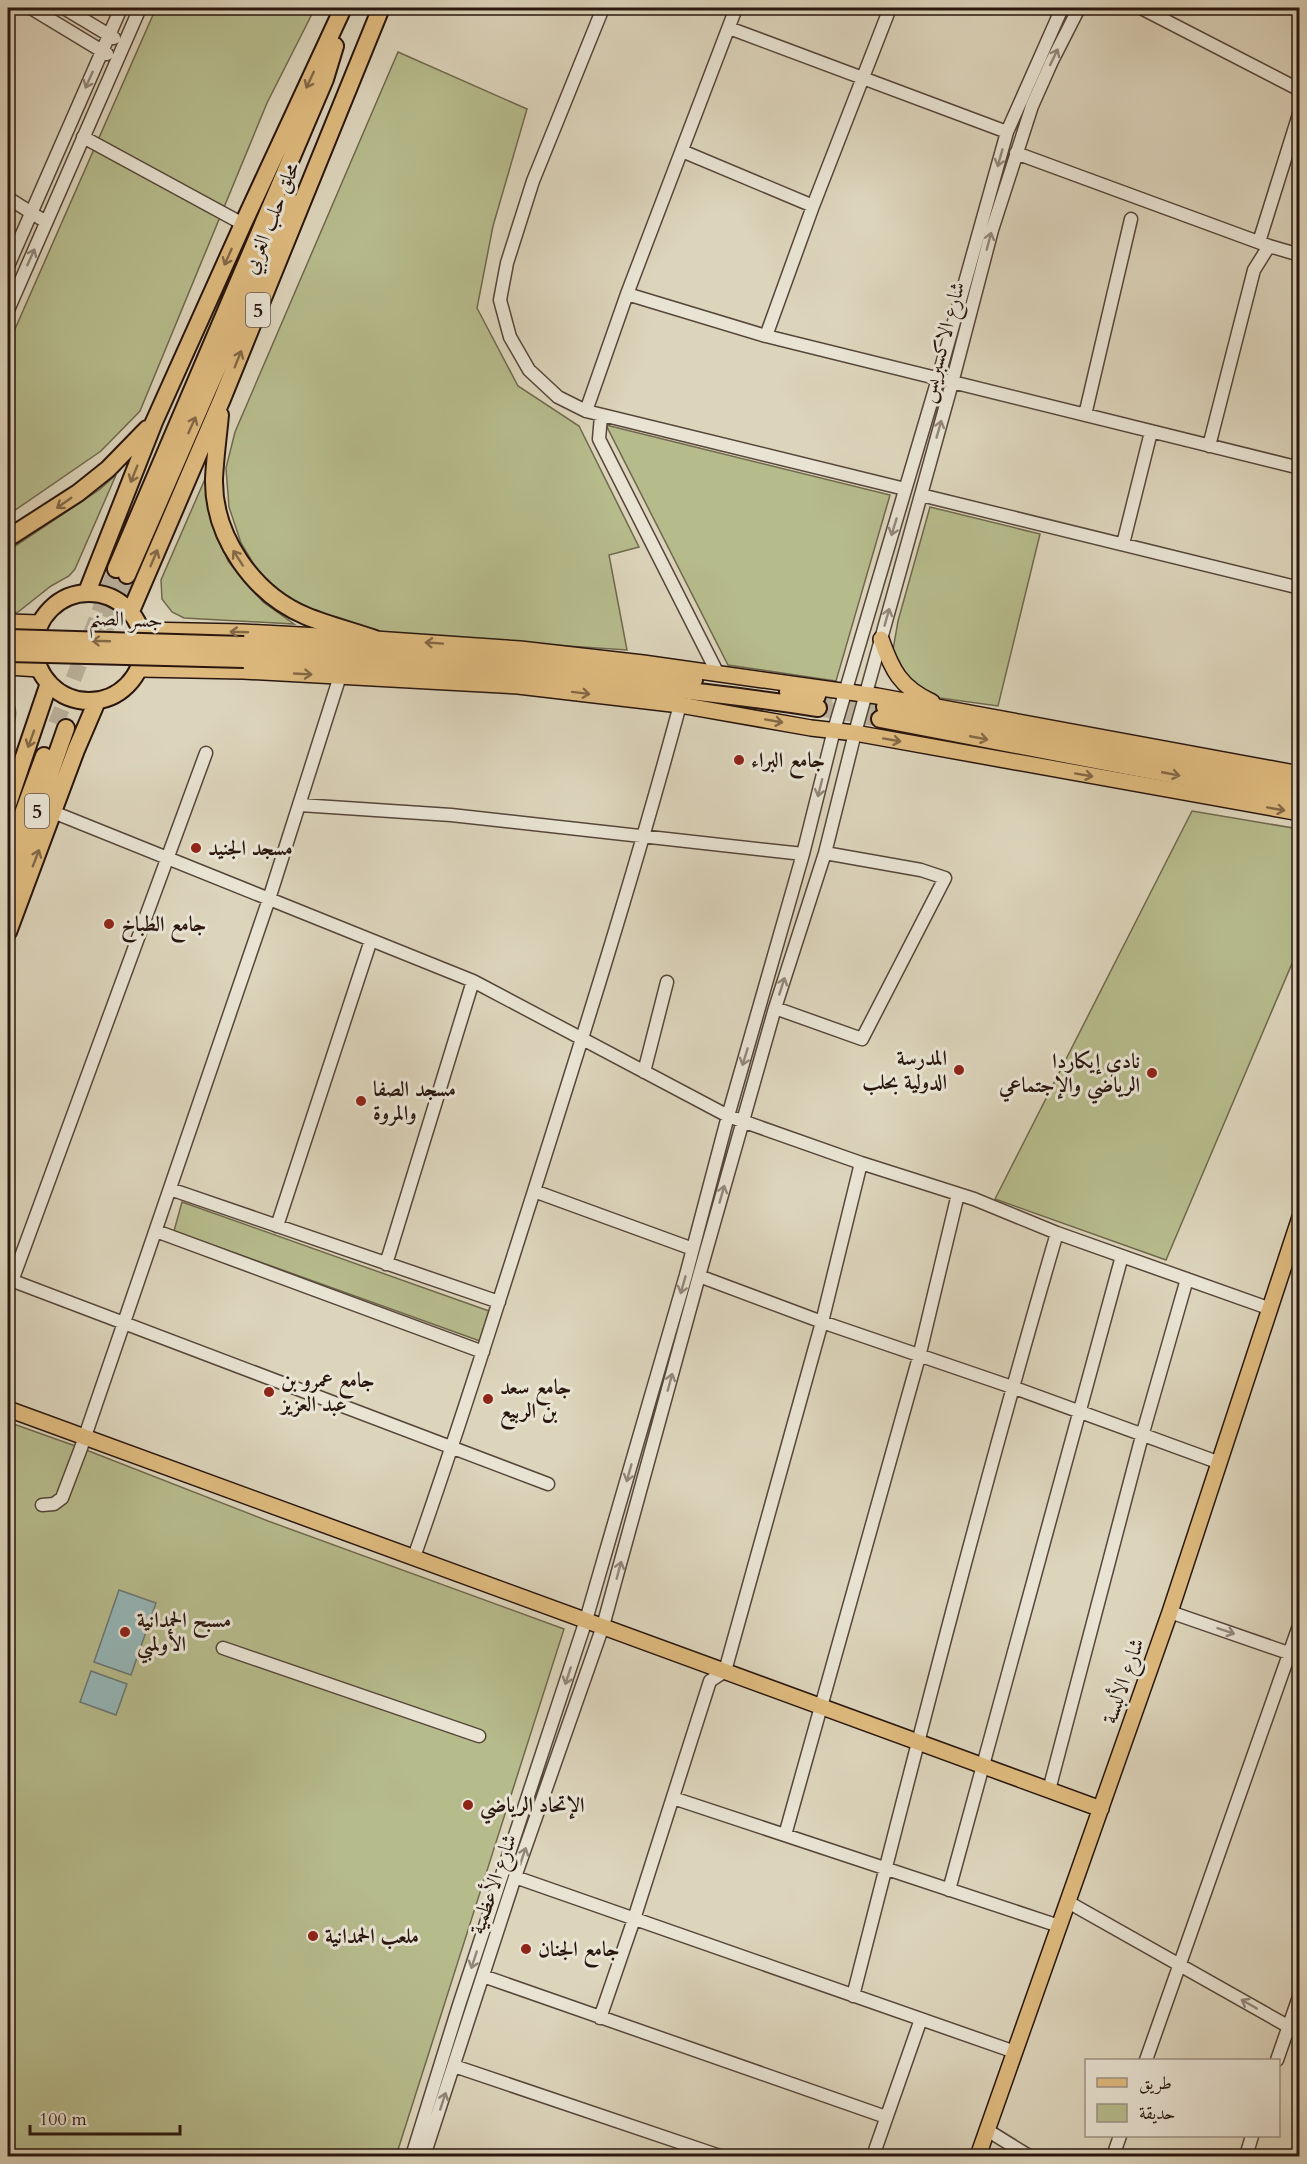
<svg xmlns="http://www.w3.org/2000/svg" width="1307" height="2164" font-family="Cardo,Amiri,serif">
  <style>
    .green { fill: #b6bb8c; stroke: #70684d; stroke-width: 1.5 }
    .water { fill: #95b7b9; stroke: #6a7775; stroke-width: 1.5 }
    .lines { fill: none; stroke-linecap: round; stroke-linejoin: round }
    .highway-tunnel { stroke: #b8ae98; stroke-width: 16; stroke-dasharray: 16 8; stroke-linecap: butt }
    .minor-casing { stroke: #564639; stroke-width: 15 }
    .major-casing { stroke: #29160e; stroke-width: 18 }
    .highway-casing { stroke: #29160e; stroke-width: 20 }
    .minor { stroke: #e8e3d3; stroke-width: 12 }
    .major { stroke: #deba7e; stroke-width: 15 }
    .highway { stroke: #deba7e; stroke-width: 16 }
    .highway-bridge-casing { stroke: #29160e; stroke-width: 20; stroke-linecap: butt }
    .highway-bridge { stroke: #deba7e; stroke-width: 16 }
    .oneway { stroke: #92877a }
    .oneway2 { stroke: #846846 }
    .poi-dot { fill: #8f2418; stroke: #e8e3d3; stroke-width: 2 }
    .labels { text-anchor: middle; stroke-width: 6; stroke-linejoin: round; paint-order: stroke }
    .shield { fill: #e8e3d3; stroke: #625449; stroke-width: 1.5 }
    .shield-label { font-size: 20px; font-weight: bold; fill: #29160e }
    .street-label { font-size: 21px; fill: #29160e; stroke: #e8e3d3 }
    .poi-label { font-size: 21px; font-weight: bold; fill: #29160e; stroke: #e8e3d3; text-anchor: start }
  </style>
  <rect width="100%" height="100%" fill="#dcd4bb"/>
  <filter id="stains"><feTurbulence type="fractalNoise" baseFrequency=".00333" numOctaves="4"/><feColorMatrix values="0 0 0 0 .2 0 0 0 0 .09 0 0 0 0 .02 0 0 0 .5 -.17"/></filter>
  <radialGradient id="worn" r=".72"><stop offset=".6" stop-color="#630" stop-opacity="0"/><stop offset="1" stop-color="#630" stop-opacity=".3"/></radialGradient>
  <path class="green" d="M156,8H315L267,103L140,411L101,451L8,515V345Z
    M398,52L527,109L493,226L477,308L518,386L579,426L639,547L609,555L627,650L389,634L332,621L292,603L260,575L241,543L229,507L226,468L235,432Z
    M606,425L890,495L836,681L728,665Z
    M116,475L75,569L69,576L51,586L18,612L8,613V551L99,490Z
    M205,479L213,521L228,561L263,602L294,624L184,618L172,612L162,599L161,580Z
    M930,507L1040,534L998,706L940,698L918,690L904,672L893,650L898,621Z
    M8,692C21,712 15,720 8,742Z
    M1192,811L1299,829V947L1166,1260L995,1199Z
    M182,1202L489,1311L480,1341L174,1231Z
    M8,1422L81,1448L268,1521L564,1629L396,2156H8Z"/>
  <path class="water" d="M119,1590L156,1603L131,1675L94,1662Z
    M91,1671L127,1684L116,1715L80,1702Z"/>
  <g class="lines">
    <path class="highway-tunnel" d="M101,641L127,575
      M817,696L885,707
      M818,708L880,719
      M56,724L116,569"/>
    <g class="minor-casing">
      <path id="minor" d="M31,8L107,54
        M64,8L114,38
        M603,8L533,181L507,263L500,300L510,337L529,370L558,397L586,411L905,489
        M1141,8L1300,90
        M729,28L1007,132
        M83,137L243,224
        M682,151L813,206
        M1016,153L1269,246L1300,255
        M8,198L46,222
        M1259,242L1300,111
        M8,266L121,8
        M627,294L766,336L1300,468
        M8,310L140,8
        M766,336L813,206L890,8
        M586,411L627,294L736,8
        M1085,415L1131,219
        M601,416L599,439L718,674
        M1209,446L1254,270L1269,246
        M921,495L1300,588
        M1123,544L1151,432
        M300,805L451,815L803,854
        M53,812L473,981L728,1116L861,1163L974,1199L1057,1233L1271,1309
        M775,1008L862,1039L945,878L921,870L825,853
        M644,1072L667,982
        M170,1189L499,1302
        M534,1191L693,1249
        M277,1226L371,940
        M156,1231L483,1352
        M386,1264L473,981
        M699,1276L822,1322L1012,1387L1220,1463
        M8,1279L548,1484
        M12,1281L206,753
        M42,1505L54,1504L62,1498L81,1448L269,899L340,676
        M414,1557C457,1436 495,1313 534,1191C585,1030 636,868 680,705
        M1170,1612L1300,1657
        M223,1648L479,1736
        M1049,1790L1142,1436L1187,1279
        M673,1798L1059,1926
        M785,1835L919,1357L958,1194
        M515,1877L1015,2052
        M949,1890L1122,1256
        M1068,1902L1300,2033
        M483,1976L886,2117
        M853,1996C918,1741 983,1486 1057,1233
        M600,2018L634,1919L710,1681L725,1671L822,1322L861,1163
        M1146,2060L1300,1623
        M1277,2060L1300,1994
        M454,2066L720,2156
        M987,2130L1029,2156
        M412,2156L459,2005L586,1620L686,1275L728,1116L803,854L834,730L938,379L1007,132L1062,8
        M424,2156L515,1877L603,1626L699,1276L775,1008L825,853L855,733L952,383L992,230L1032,106L1052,61L1079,8
        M873,2156L921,2019
        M1113,2156L1120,2136
        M1246,2156L1252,2136"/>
    </g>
    <g class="major-casing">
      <path id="major" d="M8,622L40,623
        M141,630L242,632L375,639L520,649L643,663L877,696L1300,774
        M881,639C892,670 900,687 932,702
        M8,667L39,669
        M140,669L243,671L518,686L680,705L811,728L855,733L1300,813
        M8,1409L1101,1809
        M978,2156L1170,1612L1300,1217"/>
    </g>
    <g class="highway-casing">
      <path id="highway" d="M220,415C218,436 215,458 214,479C213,536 253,594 306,616C328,625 352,631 375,639
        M8,538L78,493L108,469L147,429
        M116,569L325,79L335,46
        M127,575L290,201
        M87,592L154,422L243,224L343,8
        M35 647a54 54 0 1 1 108 0a54 54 0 1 1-108 0Z
        M131,611L222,399L381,8
        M244,645L520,660L694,680
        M244,659C435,668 628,679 818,708
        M788,692L817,696
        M885,707L1300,784
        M880,719L1300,799
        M8,804L49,683
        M8,854L44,756
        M8,894L66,728
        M8,932L76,750L97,701"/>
    </g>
    <use href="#minor" class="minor"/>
    <use href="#major" class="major"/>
    <use href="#highway" class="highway"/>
    <g class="highway-bridge-casing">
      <path id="highway-bridge" d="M8,638L244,645
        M8,653L244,659"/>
    </g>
    <use href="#highway-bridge" class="highway-bridge"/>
  </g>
  <defs><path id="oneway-shaft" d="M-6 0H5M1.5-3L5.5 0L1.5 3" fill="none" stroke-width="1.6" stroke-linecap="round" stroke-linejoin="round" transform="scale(1.5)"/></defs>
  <g class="oneway">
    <use href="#oneway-shaft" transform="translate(1054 57) rotate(-64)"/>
    <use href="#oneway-shaft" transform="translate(89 80) rotate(114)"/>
    <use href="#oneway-shaft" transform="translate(1000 158) rotate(106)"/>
    <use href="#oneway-shaft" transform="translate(989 241) rotate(-75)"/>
    <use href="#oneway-shaft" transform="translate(31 257) rotate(-66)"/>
    <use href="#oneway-shaft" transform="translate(939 429) rotate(-74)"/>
    <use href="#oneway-shaft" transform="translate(894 527) rotate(107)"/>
    <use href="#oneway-shaft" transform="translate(887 617) rotate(-74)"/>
    <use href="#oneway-shaft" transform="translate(820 788) rotate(104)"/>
    <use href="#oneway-shaft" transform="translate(782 986) rotate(-72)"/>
    <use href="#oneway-shaft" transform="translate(745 1057) rotate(107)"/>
    <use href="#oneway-shaft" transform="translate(722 1194) rotate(-74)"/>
    <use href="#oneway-shaft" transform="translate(683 1285) rotate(106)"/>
    <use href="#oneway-shaft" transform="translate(670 1382) rotate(-75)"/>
    <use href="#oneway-shaft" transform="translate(629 1473) rotate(106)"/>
    <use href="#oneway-shaft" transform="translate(619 1570) rotate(-75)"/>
    <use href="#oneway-shaft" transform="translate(1226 1631) rotate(19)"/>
    <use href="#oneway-shaft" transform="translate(568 1676) rotate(108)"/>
    <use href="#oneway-shaft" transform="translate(523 1856) rotate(-71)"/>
    <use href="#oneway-shaft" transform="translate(474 1960) rotate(108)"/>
    <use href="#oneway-shaft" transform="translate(1249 2004) rotate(-150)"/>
    <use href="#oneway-shaft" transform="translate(443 2101) rotate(-72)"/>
  </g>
  <g class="oneway2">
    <use href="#oneway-shaft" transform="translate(310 80) rotate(115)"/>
    <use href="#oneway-shaft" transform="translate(228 257) rotate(114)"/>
    <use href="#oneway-shaft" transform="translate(238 359) rotate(-68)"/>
    <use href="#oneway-shaft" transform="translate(192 425) rotate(-66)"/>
    <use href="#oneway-shaft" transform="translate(134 474) rotate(112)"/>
    <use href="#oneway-shaft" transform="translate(64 503) rotate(145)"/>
    <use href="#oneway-shaft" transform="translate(154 558) rotate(-67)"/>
    <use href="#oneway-shaft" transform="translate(238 558) rotate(-123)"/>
    <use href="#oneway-shaft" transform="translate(239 632) rotate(-178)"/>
    <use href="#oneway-shaft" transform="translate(101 641) rotate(-178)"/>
    <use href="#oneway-shaft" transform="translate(434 643) rotate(-176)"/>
    <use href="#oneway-shaft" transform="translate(303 674) rotate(3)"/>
    <use href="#oneway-shaft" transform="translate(581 693) rotate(7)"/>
    <use href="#oneway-shaft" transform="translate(774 721) rotate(10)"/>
    <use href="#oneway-shaft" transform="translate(979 738) rotate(11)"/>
    <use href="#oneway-shaft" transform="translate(31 739) rotate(110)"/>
    <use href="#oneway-shaft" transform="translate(892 740) rotate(10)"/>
    <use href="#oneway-shaft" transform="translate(1171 774) rotate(11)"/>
    <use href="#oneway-shaft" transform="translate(1084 775) rotate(10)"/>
    <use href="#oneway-shaft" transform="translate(1276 809) rotate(10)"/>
    <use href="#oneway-shaft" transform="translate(36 858) rotate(-69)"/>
  </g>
  <g class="poi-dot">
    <circle cx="739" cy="760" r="6"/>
    <circle cx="196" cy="848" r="6"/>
    <circle cx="109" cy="924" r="6"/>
    <circle cx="959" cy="1070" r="6"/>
    <circle cx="1152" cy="1073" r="6"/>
    <circle cx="361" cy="1101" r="6"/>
    <circle cx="269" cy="1392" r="6"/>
    <circle cx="488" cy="1399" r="6"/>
    <circle cx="125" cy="1632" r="6"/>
    <circle cx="468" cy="1805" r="6"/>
    <circle cx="313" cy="1936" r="6"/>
    <circle cx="526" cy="1949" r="6"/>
  </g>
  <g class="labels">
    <g class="shield">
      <rect x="246" y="293" width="24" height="34" rx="4.5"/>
      <rect x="25" y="794" width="24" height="34" rx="4.5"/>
    </g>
    <g class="shield-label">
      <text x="258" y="317">5</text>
      <text x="37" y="818">5</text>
    </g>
    <g class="street-label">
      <text transform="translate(271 218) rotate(-68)" y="7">محلق حلب الغربي</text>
      <text transform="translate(942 342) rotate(-75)" y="7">شارع الاكسبريس</text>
      <text transform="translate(126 619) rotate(2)" y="7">جسر الصنم</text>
      <text transform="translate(1123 1681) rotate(-71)" y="7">شارع الألبسة</text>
      <text transform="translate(493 1884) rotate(-71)" y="7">شارع الأعظمية</text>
    </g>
    <g class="poi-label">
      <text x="751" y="767">جامع البراء</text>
      <text x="208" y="855">مسجد الجنيد</text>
      <text x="121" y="931">جامع الطباخ</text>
      <text x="947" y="1065" text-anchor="end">المدرسة<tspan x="947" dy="24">الدولية بحلب</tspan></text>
      <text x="1140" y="1068" text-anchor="end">نادي إيكاردا<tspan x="1140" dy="24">الرياضي والإجتماعي</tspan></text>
      <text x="373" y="1096">مسجد الصفا<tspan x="373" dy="24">والمروة</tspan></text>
      <text x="281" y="1387">جامع عمرو بن<tspan x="281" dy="24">عبد العزيز</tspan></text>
      <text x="500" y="1394">جامع سعد<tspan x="500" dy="24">بن الربيع</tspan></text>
      <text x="137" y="1627">مسبح الحمدانية<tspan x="137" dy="24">الأولمبي</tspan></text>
      <text x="480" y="1812">الإتحاد الرياضي</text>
      <text x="325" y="1943">ملعب الحمدانية</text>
      <text x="538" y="1956">جامع الجنان</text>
    </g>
  </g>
  <rect width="1307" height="2164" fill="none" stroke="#dcd4bb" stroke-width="30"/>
  <rect x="9" y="9" width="1289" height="2146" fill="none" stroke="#29160e" stroke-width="3"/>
  <rect x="15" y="15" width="1277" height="2134" fill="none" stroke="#29160e" stroke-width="1.5"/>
  <rect x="1085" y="2059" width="195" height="78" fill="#e8e3d3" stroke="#9c9184" stroke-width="1.5"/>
  <rect x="1097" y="2078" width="30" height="9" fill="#deba7e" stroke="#9c9184" stroke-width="1.5"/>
  <text x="1139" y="2089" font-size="18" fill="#29160e">طريق</text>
  <rect x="1097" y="2104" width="30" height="18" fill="#b6bb8c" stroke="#9c9184" stroke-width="1.5"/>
  <text x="1139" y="2119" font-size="18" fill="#29160e">حديقة</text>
  <path d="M30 2125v9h150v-9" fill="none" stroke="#29160e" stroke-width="3"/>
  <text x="39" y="2125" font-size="18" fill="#29160e" stroke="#e8e3d3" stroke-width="4.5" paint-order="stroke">100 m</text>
  <rect width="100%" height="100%" filter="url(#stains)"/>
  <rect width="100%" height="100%" fill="url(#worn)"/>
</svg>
